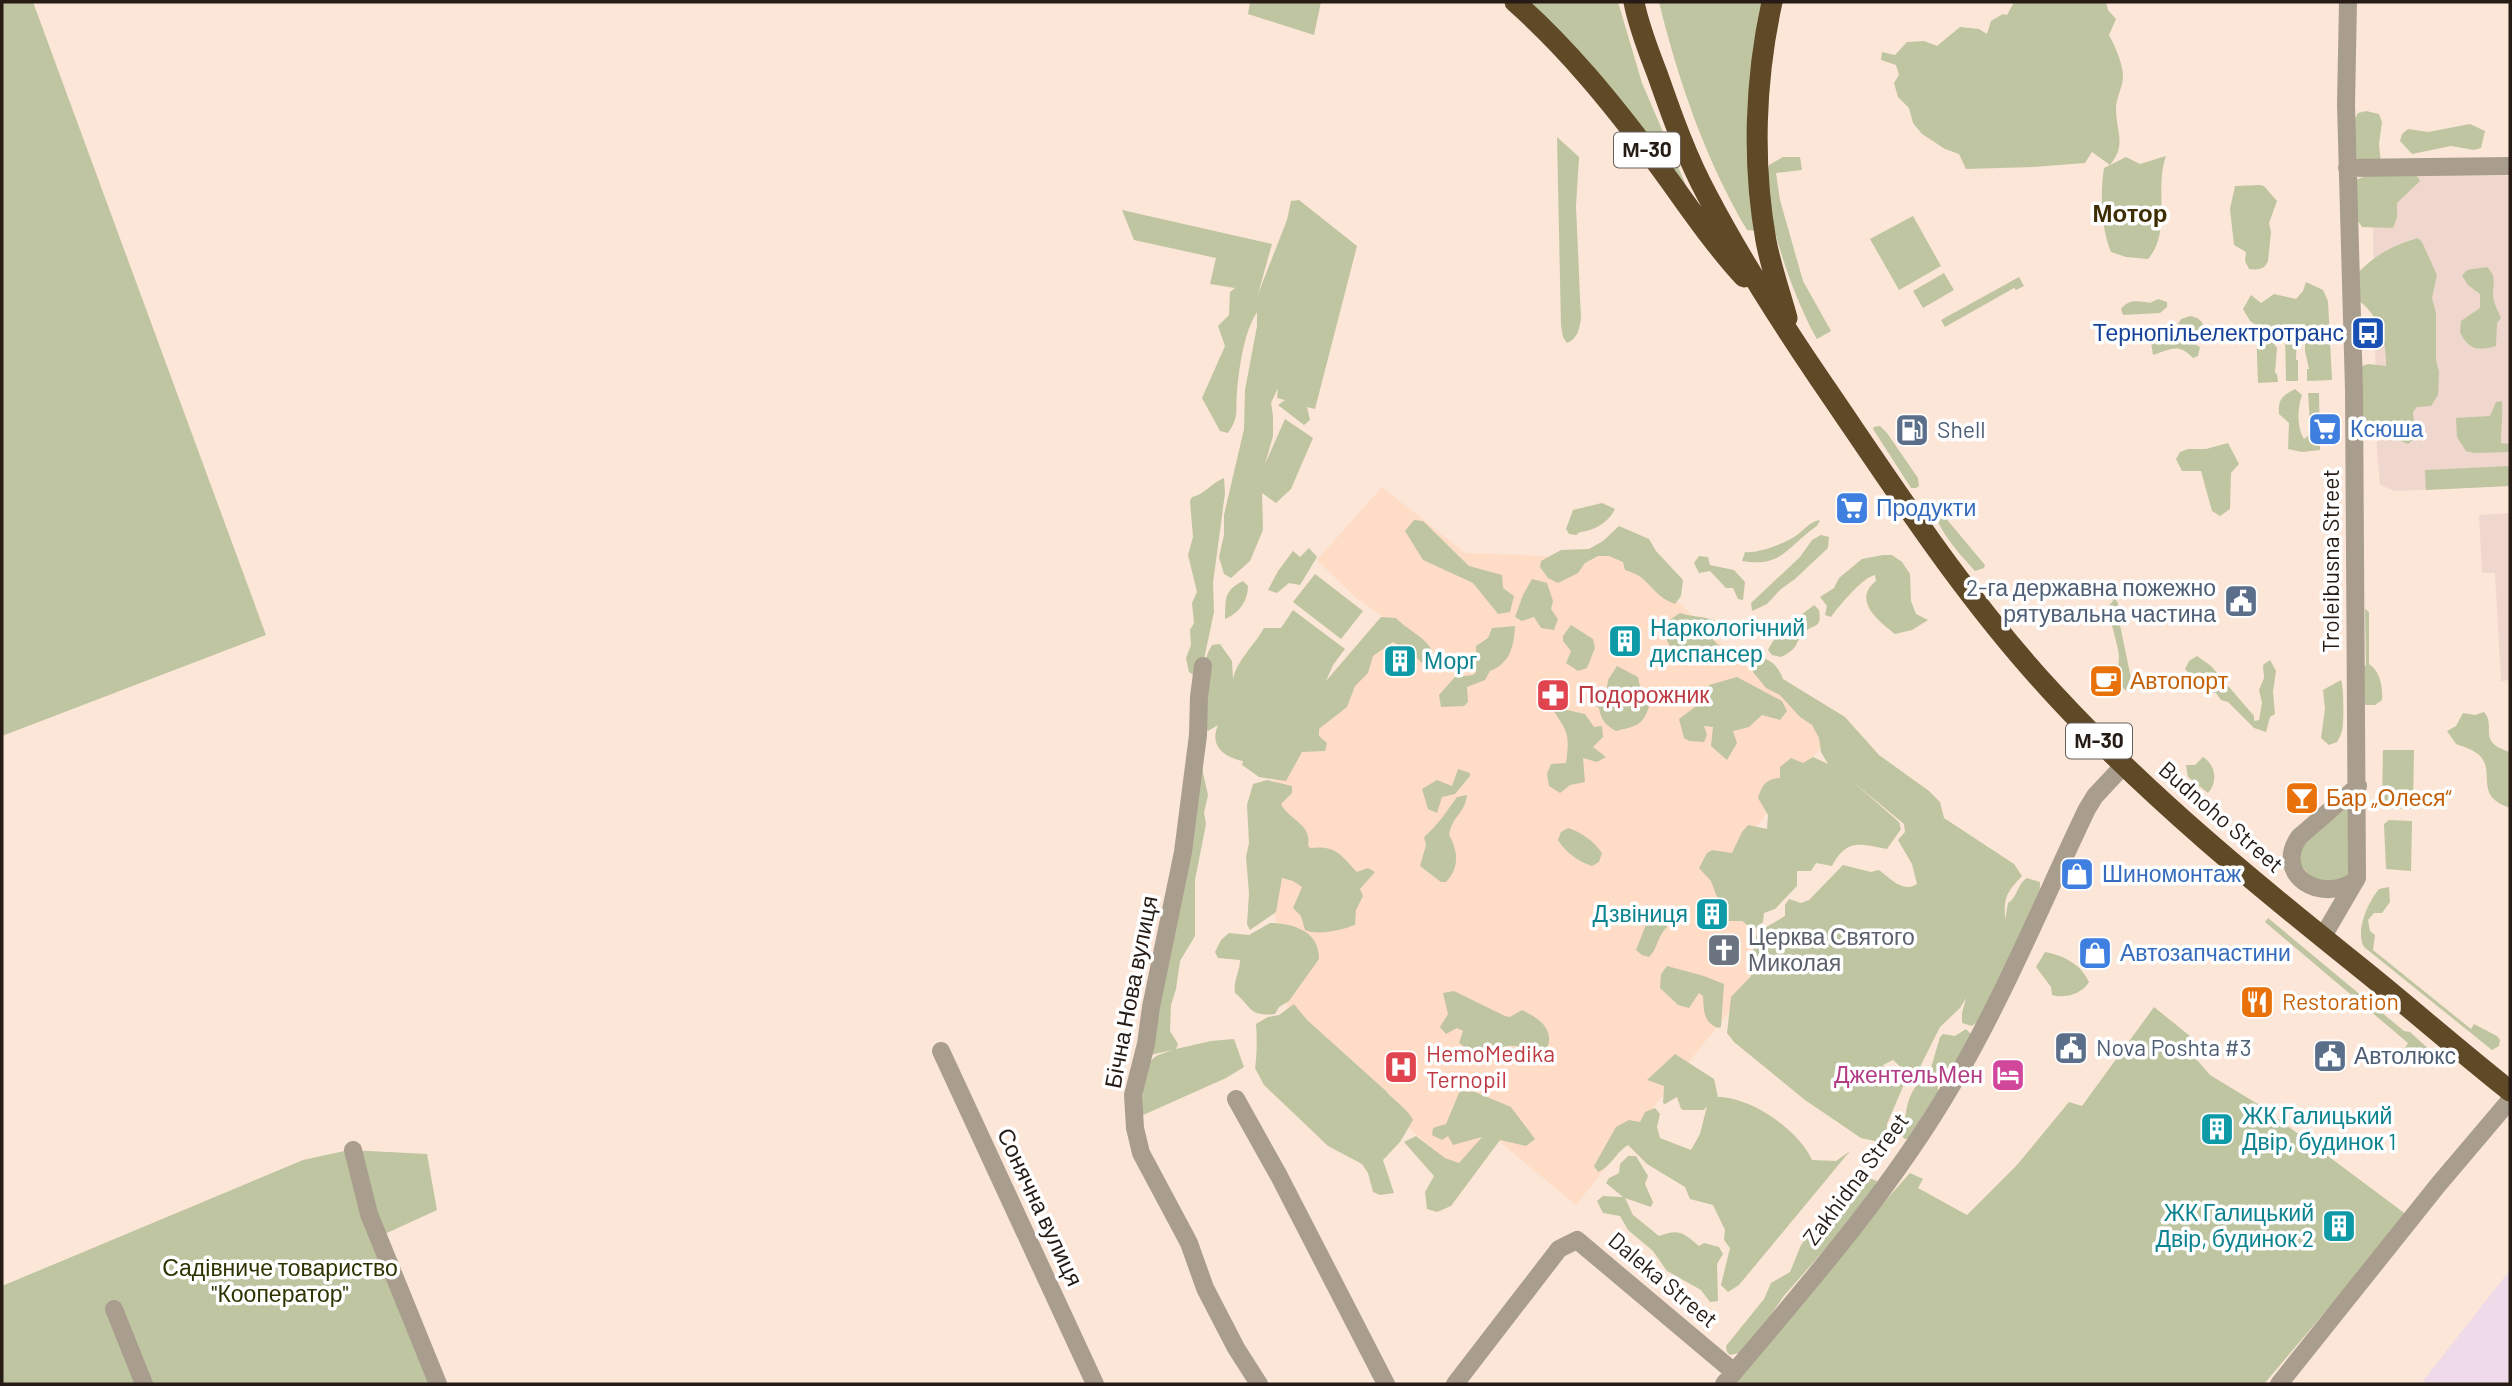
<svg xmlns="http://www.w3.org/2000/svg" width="2512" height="1386" font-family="Barlow,sans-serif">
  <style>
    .commercial { fill: #eedae9 }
    .industrial { fill: #efd7cd }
    .built { fill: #ffdcc5 }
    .green { fill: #bfc5a1 }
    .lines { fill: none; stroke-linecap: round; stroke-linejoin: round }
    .minor { stroke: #a99e8e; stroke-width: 18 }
    .highway { stroke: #5f4927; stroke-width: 21 }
    .labels { text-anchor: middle; stroke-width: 7; stroke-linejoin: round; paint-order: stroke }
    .shield { fill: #fff; stroke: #67605b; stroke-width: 2 }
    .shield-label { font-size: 21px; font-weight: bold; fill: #261c15 }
    .transit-label { font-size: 23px; fill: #164399; stroke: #fff; text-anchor: end }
    .shop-label { font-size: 23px; fill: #366cbe; stroke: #fff; text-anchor: start }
    .service-label { font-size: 23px; fill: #4e5e75; stroke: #fff; text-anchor: start }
    .street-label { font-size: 23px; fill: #261c15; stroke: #fff }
    .culture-label { font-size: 23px; fill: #0d838f; stroke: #fff; text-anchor: start }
    .food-label { font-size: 23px; fill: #c56008; stroke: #fff; text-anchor: start }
    .health-label { font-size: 23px; fill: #be3a42; stroke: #fff; text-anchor: start }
    .worship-label { font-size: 23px; fill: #5b616d; stroke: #fff; text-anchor: start }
    .hotel-label { font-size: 23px; fill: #b23c85; stroke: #fff; text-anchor: end }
    .park-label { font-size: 23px; fill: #2e3300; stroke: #fff }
    .neighbourhood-label { font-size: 24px; font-weight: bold; fill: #3c2d03; stroke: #fff }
  </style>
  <rect width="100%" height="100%" fill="#fce6d7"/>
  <path class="commercial" d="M2510,1270V1384H2428L2423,1381Z"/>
  <path class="industrial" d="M2372,174L2510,176V486L2395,491L2380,485L2377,452Z
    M2510,513V680L2501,681L2495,573H2482L2479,515Z"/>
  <path class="built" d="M1382,487L1465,553L1570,557L1603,544L1680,604L1742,662L1831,735L1718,873L1775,953L1576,1205L1494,1137L1461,1173L1290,1025L1269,867L1270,790L1295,742L1393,624L1354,596L1317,560Z"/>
  <path class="green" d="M2,2H33L266,635L2,736Z
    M1250,2H1321L1314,35L1248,14Z
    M1529,2H1618L1642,83L1694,204C1643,133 1594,61 1529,2Z
    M1659,2H1767L1757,231L1747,230C1706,161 1678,80 1659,2Z
    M2014,2H2106L2108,10L2116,19L2109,35C2115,46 2123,64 2123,76C2123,87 2116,98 2116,108C2116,132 2127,145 2110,165L2092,152L2085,163L2033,167L1966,169L1959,154L1945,149L1922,134L1913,123L1909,108L1898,97L1894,83L1899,75L1896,65L1881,60L1882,52L1895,55L1907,42L1924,41L1937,46L1960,27L1979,29L1987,34L1991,21L2003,14L2007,15Z
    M2366,111L2379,114L2382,122L2379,144L2381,163L2357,162L2352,124L2358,113Z
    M2470,124L2485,131L2481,148L2474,150L2451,146L2412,154L2400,141L2402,134L2408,129L2428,132Z
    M1557,137L1579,157L1576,206L1581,319C1579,330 1578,338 1567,343L1563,337L1561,326Z
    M2166,156C2154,189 2172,231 2148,259L2126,257L2111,252C2101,228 2100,194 2104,168L2126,157L2140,164Z
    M1783,157H1800L1802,170L1776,173L1780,200L1803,281L1831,331L1817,339C1795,301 1760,208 1769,165Z
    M2415,173L2420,181L2397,203V217L2393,228L2362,227L2356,218L2353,181L2370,174Z
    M2260,185L2264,186L2277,201L2269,223L2271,232L2268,261C2264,270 2258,270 2249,269L2245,261L2246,252L2234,245L2230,209L2235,186Z
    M1299,200L1357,246L1315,409L1307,407L1310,420L1304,425L1278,405L1285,400L1277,398L1278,388L1271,403L1273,416V436L1265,464L1285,419L1313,438L1291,489L1276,503L1262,493L1263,530L1250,561L1231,578L1224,574L1219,557L1224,535V515L1244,429L1245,390L1257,326V312C1244,332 1239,368 1237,392C1235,411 1240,416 1228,433L1220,431L1202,398L1225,346L1218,326L1229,315L1230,292L1235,288L1210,284L1216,258L1134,240L1122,210L1272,244L1258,294L1287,220L1291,201Z
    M1913,216L1941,266L1899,290L1870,239Z
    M2418,238L2422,242L2437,275L2432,298L2436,313V360L2439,372L2438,395L2431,406L2417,407L2413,412L2415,438L2408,444L2401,441L2397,423L2382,438L2365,434L2360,423L2359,367L2368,364L2386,366C2387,341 2378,314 2358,300L2355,276C2373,256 2393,245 2418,238Z
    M2487,267C2497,277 2493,282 2493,295C2493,302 2498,311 2501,318L2497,323L2496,346C2478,351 2468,350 2460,332L2461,321L2480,308V294L2468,285L2462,276L2467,270Z
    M1944,273L1954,290L1923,308L1913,291Z
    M2019,277L2024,286L2016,290L2014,288L1945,327L1941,320Z
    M2306,282L2323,290L2328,301L2332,380L2307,381V369H2309L2305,351V324L2277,325V341H2274L2275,346L2277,347L2275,373L2277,374L2278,382L2258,383L2256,325L2250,321L2243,309L2251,295L2261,303L2274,294L2296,299L2303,291Z
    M2158,299L2167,302V307L2160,313L2123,315L2121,309C2129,299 2139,301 2150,303Z
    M2190,316C2197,317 2202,320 2204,327L2201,331L2182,328L2179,330L2178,335L2200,347L2198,356L2193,358C2178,343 2172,349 2153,355L2151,342L2161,327H2176L2181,319Z
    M2297,333L2296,360H2298V381H2286L2285,334Z
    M2295,389L2302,395C2297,408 2297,428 2304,439L2308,436L2310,424L2308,393H2319L2320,450L2302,452L2288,449L2289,423L2279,414C2278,399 2282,396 2295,389Z
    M2502,401C2503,414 2501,428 2501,443L2510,444V452L2474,453L2466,451L2457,437L2456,418L2490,416L2496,402Z
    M1880,426L1887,433L1918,478L1919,486L1916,488H1911L1873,429L1874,427Z
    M2228,443L2239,464L2231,473L2230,509L2220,516L2212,511L2201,471H2182L2176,459L2180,452L2188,449H2206Z
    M2510,466V486L2426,490L2425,470Z
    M1224,478L1225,493L1213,583L1214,612L1204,659L1195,676L1189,672L1186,658L1191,645L1190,630L1194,623L1192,603L1197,592L1188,555L1193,537L1190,501L1192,497C1204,495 1211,483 1224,478Z
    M1602,503L1615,509C1609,522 1594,531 1580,532L1576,535L1569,534L1566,529L1573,510Z
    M1939,510L1985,565L1984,568L1975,571C1961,555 1941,535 1935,513Z
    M1414,520L1423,521L1469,566L1502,575L1503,588L1514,596L1510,612L1498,614L1473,583L1423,560L1405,531Z
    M1820,520L1817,526C1788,545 1783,568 1742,561L1745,552C1757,554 1786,543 1797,535C1804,530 1811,521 1820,520Z
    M1619,526L1649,539L1656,551L1683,580L1681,596L1675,604C1660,599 1653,588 1642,578C1637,574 1630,572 1625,570L1623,562L1609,556H1598L1585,563L1578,573L1558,583L1548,578L1540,567L1541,561L1561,550L1589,549L1603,541Z
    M1821,535L1829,537L1828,548L1795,579L1781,589L1767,604L1752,611L1751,603L1800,557L1812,540Z
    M1309,548L1317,557L1300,585L1289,583L1277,593L1268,590L1278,571L1293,551L1300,557Z
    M1883,555H1892L1902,562L1910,574L1911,601L1916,614L1928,620L1912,630L1895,634C1878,621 1852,600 1876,581L1875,575C1863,577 1838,607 1831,617L1825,615L1827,606L1820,597L1834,588L1839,578L1862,559Z
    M1699,556L1708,557L1710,565L1734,570L1745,582L1743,600L1738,599L1733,588H1726L1710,571L1699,573L1694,563Z
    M1315,574L1363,611L1341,639L1293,602Z
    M1532,579L1547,583L1553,601L1551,609L1558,619L1554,630L1541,628L1534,617L1522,621L1515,617L1523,595Z
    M1243,581L1248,586C1248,601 1239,613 1225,619C1226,599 1223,591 1243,581Z
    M2115,598L2118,603L2120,625L2132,683L2130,690L2127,691C2112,682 2119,670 2119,656C2118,644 2110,622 2108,607Z
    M1814,605L1819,610C1822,629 1815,623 1805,632C1793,642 1802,647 1781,657L1772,655L1768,650C1778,629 1797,619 1814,605Z
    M2365,609L2369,612V664C2380,671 2383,687 2382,700L2375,705H2366L2360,700L2364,667L2366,665Z
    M1293,610L1345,649L1333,665L1326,681L1381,617L1396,618C1411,634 1438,641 1434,666L1431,668L1424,665L1410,651L1393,642L1373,656L1368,673L1355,686L1347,707L1319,729V736L1327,743L1325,751L1302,752L1286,781L1259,777L1242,765L1243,761C1224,757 1209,746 1218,725L1208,731L1201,728C1202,703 1198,667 1212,645L1220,644L1232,661L1233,679C1237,660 1254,646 1264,628H1281Z
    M1680,613C1692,617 1704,616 1716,621L1709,628V635L1720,647L1713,655L1698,660L1670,646L1665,637L1675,634L1668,621Z
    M1571,625L1593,639L1595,648L1587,668L1578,671L1566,663L1571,651L1563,641V636Z
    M1515,626C1514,645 1511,663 1490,671L1485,680L1467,687L1468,702L1464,706L1441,707L1439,695L1455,677L1473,675L1476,672V646L1488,638L1492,628Z
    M2197,656L2211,666L2254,716V721L2259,720L2262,703L2259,690L2264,678L2263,665L2270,660L2276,671L2273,692L2275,714L2270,717L2266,732L2254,728L2228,702L2221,700L2216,693H2206L2203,686H2199L2185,669L2189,661Z
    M1758,657C1771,659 1778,666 1783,679L1845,717L1879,755L1929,791L1940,802L1944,818L2014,864L2022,876C2006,893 2004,897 2005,920L2008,903C2018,897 2017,884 2027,878L2040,882L2039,912L1983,1017L1972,1026L1962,1023V1013L1966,998L1960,1008L1940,1027L1918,1071L1908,1074L1893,1060L1883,1065L1885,1072L1905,1082L1887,1124V1132L1896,1142L1893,1145L1861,1138L1805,1100L1734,1042L1727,1033L1731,997L1751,976L1754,942L1758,932L1785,916V905L1789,899L1801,903L1809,900L1843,865L1871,872L1879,870C1891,879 1903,893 1917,884L1912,864L1898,840L1905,832L1904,824L1852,781L1899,822L1901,829L1887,849C1860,844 1847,838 1832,866L1816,863L1811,871H1797V886L1775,909L1764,913L1763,922L1754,930L1742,921H1727V906L1717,897L1711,881L1699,868L1707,853L1712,850L1732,853L1742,832L1748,825L1767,829L1768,815L1758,798C1762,785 1766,779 1780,778V767L1791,758L1803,763L1813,757L1828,764L1821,752L1819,738L1812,725L1800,717L1780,695L1766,688L1753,672V660Z
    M1617,666L1638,677L1642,695L1649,707C1642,727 1635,726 1616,731C1605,725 1601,720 1599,708L1589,701L1591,694L1603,697L1606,694L1608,680Z
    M1737,677L1782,701L1787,711L1780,720L1762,715L1749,727L1733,731L1737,743L1727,760L1711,746L1713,727L1704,726L1707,735L1704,742L1689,741L1684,738L1679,719L1699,704L1709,685Z
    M2341,680C2344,686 2344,724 2342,731C2341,735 2339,738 2337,742L2329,745L2321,738L2325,709L2323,690Z
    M1556,699L1567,710L1585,714L1594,727L1602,726L1603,737L1593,747L1606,757L1597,762L1583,758L1585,782L1570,785L1560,793L1549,786L1547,774L1551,764L1566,763C1571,728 1565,731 1549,703Z
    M2484,712C2497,727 2476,742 2510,752V808C2474,796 2495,774 2481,757C2475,750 2464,747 2456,744L2447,731L2456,726L2463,713L2475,715Z
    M2383,750H2414L2413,805L2411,809L2382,808Z
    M2203,757C2216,765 2218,782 2208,793L2188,777L2186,765H2195Z
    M1202,768L1208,795L1204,813L1206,824L1195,880V936L1180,961L1176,989L1171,1005L1170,1031L1178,1044L1176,1049L1211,1041L1234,1039L1244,1067L1226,1078L1141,1116L1144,1067L1156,1056L1172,1050L1146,1056Z
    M1458,769L1470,773V776L1455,794L1442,797L1437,813L1428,809L1422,789L1437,780L1452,786Z
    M1267,780L1292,786V793L1281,804C1289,820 1312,824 1308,845L1310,848C1336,845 1340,854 1357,872L1368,868L1375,872L1360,889L1363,896L1356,910L1355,925C1341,930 1319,936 1305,930L1301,916L1293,908L1302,887L1293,881L1282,878L1276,912L1250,930L1247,924L1249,893L1246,857L1249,843L1247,805L1253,784Z
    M1467,795C1465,814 1453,814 1449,835C1458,850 1460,868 1446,882H1441L1420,866L1426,845L1424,837C1437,826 1447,811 1457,797Z
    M2348,807L2351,861L2350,874L2337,884L2312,878L2300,864V849L2311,836Z
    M2389,820L2412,821L2411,871L2386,869L2384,824Z
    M1568,828C1581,832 1595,842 1602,853L1599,862L1592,866C1579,862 1565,852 1558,840L1561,832Z
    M2389,887L2390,902L2382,913H2374L2368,920L2370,931L2375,935L2373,950L2471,1029L2474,1024L2497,1036L2500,1040L2499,1046L2492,1050L2364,947C2355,931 2368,902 2379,889Z
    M1658,912L1666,916L1667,927C1655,940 1659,947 1649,957L1642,955L1636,950L1649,917Z
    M2268,918L2404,1031L2410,1032L2433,1053L2430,1055L2405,1048L2408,1043L2265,922Z
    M1270,923C1292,923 1320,931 1319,959L1289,1001L1279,1007L1275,1014C1249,1017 1252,1007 1235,993C1233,980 1240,972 1240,960L1218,958L1215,952L1221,940L1229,933L1249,935Z
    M2045,952C2063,955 2082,965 2089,982C2082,994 2064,999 2052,995L2051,987L2036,967Z
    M1667,966L1704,976L1724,984L1721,1027L1718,1028C1703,1022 1704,1011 1703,996L1699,993L1689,1008L1678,1005L1660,988L1661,974Z
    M1454,991L1505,1016L1510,1017L1522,1010C1546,1021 1559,1036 1540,1060C1527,1043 1500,1040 1487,1058L1478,1056L1459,1043L1463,1031L1457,1028L1446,1034L1440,1027L1448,1014L1443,993Z
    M1294,1004L1307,1020L1386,1091C1394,1101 1407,1108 1413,1120L1400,1142L1383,1160L1394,1193L1380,1195L1373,1192L1368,1173L1362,1164L1328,1146L1264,1085L1255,1068C1257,1057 1257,1036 1256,1024L1268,1017L1279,1015Z
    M2154,1007L2201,1045L2191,1053L2210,1075L2261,1106L2407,1215L2264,1384H1732L1852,1238L1910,1173L1923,1179L1918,1188L1967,1215L2017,1165L2069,1102L2082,1106Z
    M1966,1029L1970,1033L1972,1038L1947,1081L1936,1079L1930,1071L1940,1037L1943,1034L1955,1036Z
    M1675,1054L1714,1079L1718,1097C1751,1097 1799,1130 1812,1160L1836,1161L1850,1151L1739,1285L1728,1292L1721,1285L1730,1248L1724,1240L1725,1230L1713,1205L1690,1199L1685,1187L1647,1164L1628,1145C1614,1154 1613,1165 1598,1172L1594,1166L1616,1127L1629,1120L1640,1122L1645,1112L1655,1108L1660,1114L1657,1127L1660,1138L1691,1150L1700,1134L1707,1106L1704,1110H1684L1681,1109L1677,1097L1665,1104L1663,1103L1664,1086L1647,1080Z
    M1924,1077L1937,1084L1939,1094L1913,1138L1905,1139L1897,1132L1900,1125L1905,1123C1906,1104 1910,1090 1924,1077Z
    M1462,1091L1475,1092L1511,1107L1535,1139L1526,1146L1500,1140L1451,1206L1437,1212L1427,1209L1425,1192L1434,1176L1404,1142L1416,1136L1445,1158L1459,1163L1482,1137L1453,1145L1448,1136L1442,1140L1432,1135L1433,1128L1446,1124L1459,1093Z
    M349,1150L427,1154L437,1210L376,1238L436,1384H2V1286L303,1160Z
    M1628,1156H1636L1648,1176L1645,1184L1653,1202L1651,1207L1625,1198L1633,1215L1659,1236C1679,1228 1684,1233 1699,1246L1704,1243L1719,1247L1723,1254L1717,1264L1718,1301L1710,1302L1701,1290L1667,1271L1653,1251L1628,1230L1620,1216L1603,1213L1597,1201L1603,1196L1623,1197L1606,1183L1609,1178L1619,1173L1620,1164Z
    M1867,1177L1877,1181L1875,1186L1840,1232L1783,1297L1750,1346L1743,1352L1730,1355L1727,1352L1726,1346L1764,1299L1771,1283L1790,1272L1801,1245L1820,1219L1830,1214Z"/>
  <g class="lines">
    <path class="minor" d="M2347,168L2510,166
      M1203,666L1199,697L1198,735L1183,852L1151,1007L1146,1044L1133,1095L1135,1128L1141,1153L1189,1243L1205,1288L1236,1348L1259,1384
      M2356,880C2321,905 2273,875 2299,837L2358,786
      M2322,938L2357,878L2354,389L2346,105L2348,2
      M941,1051L1095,1384
      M1236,1099L1279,1176L1386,1384
      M353,1150L369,1214L438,1384
      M114,1309L144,1384
      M1455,1384L1559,1249L1577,1240L1734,1372
      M1724,1384C1804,1289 1889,1193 1952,1085C2004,997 2043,901 2087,809L2095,796L2123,766
      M2279,1384L2438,1185L2510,1100"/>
    <path class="highway" d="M1515,2C1567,48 1611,102 1653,158C1683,198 1710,240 1744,277
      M1634,2C1639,28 1649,52 1658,76C1672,116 1687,158 1707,195C1740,258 1779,319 1819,378C1893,486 1963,596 2053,693C2149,797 2257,885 2367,973C2415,1012 2462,1053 2510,1091
      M1772,2C1755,79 1752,163 1766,241C1771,267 1780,293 1787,318"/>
  </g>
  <defs>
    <g id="bus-square" transform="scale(1.75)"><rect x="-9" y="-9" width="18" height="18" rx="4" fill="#1a4fb4" stroke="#fff"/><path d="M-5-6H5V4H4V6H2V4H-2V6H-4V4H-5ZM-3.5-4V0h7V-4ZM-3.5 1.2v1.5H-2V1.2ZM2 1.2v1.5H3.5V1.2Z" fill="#fff"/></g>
    <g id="supermarket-square" transform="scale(1.75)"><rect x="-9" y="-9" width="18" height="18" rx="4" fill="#3f7fe0" stroke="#fff"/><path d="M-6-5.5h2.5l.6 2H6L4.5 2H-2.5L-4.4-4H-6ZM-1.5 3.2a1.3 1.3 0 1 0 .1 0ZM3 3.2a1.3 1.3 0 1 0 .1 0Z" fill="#fff"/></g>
    <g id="fuel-square" transform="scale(1.75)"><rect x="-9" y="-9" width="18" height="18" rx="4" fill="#5c6f8a" stroke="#fff"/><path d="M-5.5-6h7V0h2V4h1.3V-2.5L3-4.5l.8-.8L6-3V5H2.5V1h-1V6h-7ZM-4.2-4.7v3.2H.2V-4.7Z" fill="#fff"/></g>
    <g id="civic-square" transform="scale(1.75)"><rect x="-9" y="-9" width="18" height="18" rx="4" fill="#5c6f8a" stroke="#fff"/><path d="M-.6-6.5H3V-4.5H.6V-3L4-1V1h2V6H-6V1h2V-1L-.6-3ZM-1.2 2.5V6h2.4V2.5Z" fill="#fff"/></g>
    <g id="building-square" transform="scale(1.75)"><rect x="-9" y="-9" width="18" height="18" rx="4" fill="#0f9aa8" stroke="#fff"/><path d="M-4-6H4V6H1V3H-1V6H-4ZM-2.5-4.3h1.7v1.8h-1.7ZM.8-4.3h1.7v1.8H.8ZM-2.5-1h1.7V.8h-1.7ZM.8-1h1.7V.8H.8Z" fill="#fff"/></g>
    <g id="cafe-square" transform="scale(1.75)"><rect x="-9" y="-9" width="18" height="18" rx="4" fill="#e8710a" stroke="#fff"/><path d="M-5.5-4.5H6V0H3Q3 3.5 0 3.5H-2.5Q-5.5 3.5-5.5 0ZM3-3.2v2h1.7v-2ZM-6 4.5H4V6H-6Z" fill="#fff"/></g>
    <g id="pharmacy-square" transform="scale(1.75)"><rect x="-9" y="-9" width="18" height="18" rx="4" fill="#e0444e" stroke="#fff"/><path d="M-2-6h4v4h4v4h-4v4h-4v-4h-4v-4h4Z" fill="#fff"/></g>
    <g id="bar-square" transform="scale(1.75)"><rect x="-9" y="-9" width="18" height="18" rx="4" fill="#e8710a" stroke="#fff"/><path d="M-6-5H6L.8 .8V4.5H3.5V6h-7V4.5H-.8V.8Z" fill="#fff"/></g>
    <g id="shop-square" transform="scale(1.75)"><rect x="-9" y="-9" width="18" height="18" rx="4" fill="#3f7fe0" stroke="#fff"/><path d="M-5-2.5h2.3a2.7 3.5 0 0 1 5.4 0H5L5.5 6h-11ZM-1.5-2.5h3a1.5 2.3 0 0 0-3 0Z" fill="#fff"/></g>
    <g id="church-square" transform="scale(1.75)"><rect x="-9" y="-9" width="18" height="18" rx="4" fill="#6b7280" stroke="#fff"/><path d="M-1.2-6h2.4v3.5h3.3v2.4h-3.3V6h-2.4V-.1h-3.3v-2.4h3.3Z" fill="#fff"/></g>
    <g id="restaurant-square" transform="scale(1.75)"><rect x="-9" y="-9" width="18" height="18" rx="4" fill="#e8710a" stroke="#fff"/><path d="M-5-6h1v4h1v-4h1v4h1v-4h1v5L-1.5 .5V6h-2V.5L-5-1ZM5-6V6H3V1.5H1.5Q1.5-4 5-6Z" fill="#fff"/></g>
    <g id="hospital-square" transform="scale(1.75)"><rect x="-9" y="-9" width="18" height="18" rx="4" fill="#e0444e" stroke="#fff"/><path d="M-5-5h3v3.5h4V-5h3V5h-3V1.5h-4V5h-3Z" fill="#fff"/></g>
    <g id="hotel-square" transform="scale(1.75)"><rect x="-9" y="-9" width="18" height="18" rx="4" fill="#d1479c" stroke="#fff"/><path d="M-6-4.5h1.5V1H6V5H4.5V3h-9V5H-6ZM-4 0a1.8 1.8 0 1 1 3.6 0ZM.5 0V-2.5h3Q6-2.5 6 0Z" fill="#fff"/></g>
  </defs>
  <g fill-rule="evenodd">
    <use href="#bus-square" x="2368" y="333"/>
    <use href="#supermarket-square" x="2325" y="429"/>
    <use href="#fuel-square" x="1912" y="430"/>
    <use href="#supermarket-square" x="1852" y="508"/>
    <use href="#civic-square" x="2241" y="601"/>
    <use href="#building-square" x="1625" y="641"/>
    <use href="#building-square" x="1400" y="661"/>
    <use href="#cafe-square" x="2106" y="681"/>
    <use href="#pharmacy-square" x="1553" y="695"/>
    <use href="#bar-square" x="2302" y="798"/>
    <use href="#shop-square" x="2077" y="874"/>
    <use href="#building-square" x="1712" y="914"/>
    <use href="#church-square" x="1724" y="950"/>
    <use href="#shop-square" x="2095" y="953"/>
    <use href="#restaurant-square" x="2257" y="1002"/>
    <use href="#civic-square" x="2071" y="1048"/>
    <use href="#civic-square" x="2330" y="1056"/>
    <use href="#hospital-square" x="1401" y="1067"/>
    <use href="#hotel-square" x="2008" y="1075"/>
    <use href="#building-square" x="2217" y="1129"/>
    <use href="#building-square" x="2339" y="1226"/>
  </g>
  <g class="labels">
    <g class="shield">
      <rect x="1614" y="132.5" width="66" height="35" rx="5"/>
      <rect x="2066" y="723.5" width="66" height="35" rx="5"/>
    </g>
    <g class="shield-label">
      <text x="1647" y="157">М-30</text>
      <text x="2099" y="748">М-30</text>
    </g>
    <g class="transit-label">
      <text x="2344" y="341">Тернопільелектротранс</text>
    </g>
    <g class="shop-label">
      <text x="2350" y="437">Ксюша</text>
      <text x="1876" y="516">Продукти</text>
      <text x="2102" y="882">Шиномонтаж</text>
      <text x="2120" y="961">Автозапчастини</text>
    </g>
    <g class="service-label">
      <text x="1937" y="438">Shell</text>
      <text x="2216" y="596" text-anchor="end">2-га державна пожежно<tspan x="2216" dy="26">рятувальна частина</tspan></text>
      <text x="2096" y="1056">Nova Poshta #3</text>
      <text x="2354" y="1064">Автолюкс</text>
    </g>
    <g class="street-label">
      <text transform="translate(2331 561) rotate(-90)" y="8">Troleibusna Street</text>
      <text transform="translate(2221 817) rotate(41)" y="8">Budnoho Street</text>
      <text transform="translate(1131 992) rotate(-79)" y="8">Бічна Нова вулиця</text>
      <text transform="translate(1856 1179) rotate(-53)" y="8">Zakhidna Street</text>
      <text transform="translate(1040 1207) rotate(65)" y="8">Сонячна вулиця</text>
      <text transform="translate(1663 1280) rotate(40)" y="8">Daleka Street</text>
    </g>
    <g class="culture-label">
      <text x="1650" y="636">Наркологічний<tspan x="1650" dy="26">диспансер</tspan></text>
      <text x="1424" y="669">Морг</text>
      <text x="1688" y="922" text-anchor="end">Дзвіниця</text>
      <text x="2242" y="1124">ЖК Галицький<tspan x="2242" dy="26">Двір, будинок 1</tspan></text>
      <text x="2314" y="1221" text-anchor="end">ЖК Галицький<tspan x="2314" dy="26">Двір, будинок 2</tspan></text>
    </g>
    <g class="food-label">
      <text x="2130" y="689">Автопорт</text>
      <text x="2326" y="806">Бар „Олеся“</text>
      <text x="2282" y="1010">Restoration</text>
    </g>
    <g class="health-label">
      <text x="1578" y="703">Подорожник</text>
      <text x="1426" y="1062">HemoMedika<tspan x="1426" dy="26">Ternopil</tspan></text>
    </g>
    <g class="worship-label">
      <text x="1748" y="945">Церква Святого<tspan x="1748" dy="26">Миколая</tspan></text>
    </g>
    <g class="hotel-label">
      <text x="1983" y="1083">ДжентельМен</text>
    </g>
    <g class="park-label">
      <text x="280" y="1276">Садівниче товариство<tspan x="280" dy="26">"Кооператор"</tspan></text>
    </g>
    <g class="neighbourhood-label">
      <text x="2130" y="222">Мотор</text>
    </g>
  </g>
  <rect width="2512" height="1386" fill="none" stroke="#261c15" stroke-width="7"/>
</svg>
